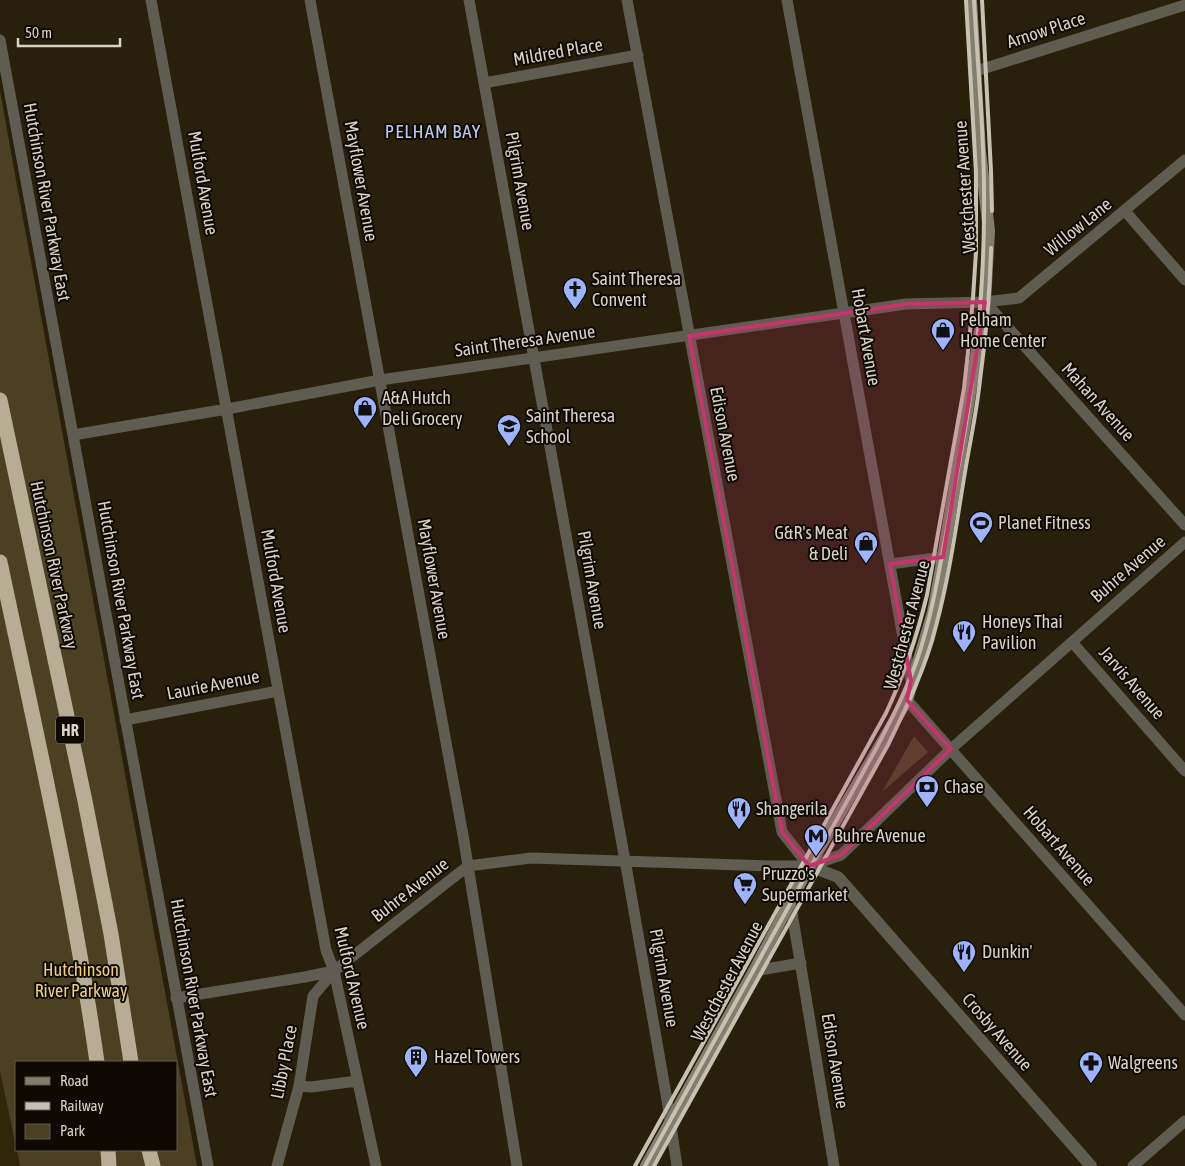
<svg xmlns="http://www.w3.org/2000/svg" width="1185" height="1166" font-family="'Asap Condensed',sans-serif">
  <style>
    .built { fill: #302608 }
    .green { fill: #4b4021 }
    .lines { fill: none; stroke-linecap: round; stroke-linejoin: round }
    .minor { stroke: #5f5c51; stroke-width: 11 }
    .tertiary { stroke: #5f5c51; stroke-width: 12 }
    .secondary { stroke: #827d6c; stroke-width: 12 }
    .motorway { stroke: #b6ad94; stroke-width: 15 }
    .rail { stroke: #c6c1b3; stroke-width: 4 }
    .marked { fill: #c5346b; fill-opacity: 0.2; stroke: #c5346b; stroke-width: 4; stroke-linejoin: round }
    .labels { text-anchor: middle; stroke-width: 4; stroke-linejoin: round; paint-order: stroke }
    .shield { fill: #0e0a03; stroke: #9b978c; stroke-width: 1 }
    .shield-label { font-size: 16px; font-weight: bold; fill: #d8d3c6 }
    .street-label { font-size: 18px; fill: #d8d3c6; stroke: #0e0a03 }
    .poi-label { font-size: 18px; fill: #d8d3c6; stroke: #0e0a03; text-anchor: start }
    .park-label { font-size: 18px; fill: #efd079; stroke: #0e0a03 }
    .neighbourhood-label { font-size: 19px; letter-spacing: 1px; fill: #bccaf3; stroke: #0e0a03 }
  </style>
  <rect width="100%" height="100%" fill="#28200b"/>
  <path class="built" d="M0,1071L16,1150L20,1166H0Z"/>
  <path class="green" d="M0,91L20,202L197,1166H20L17,1150H176V1062H16V1147L0,1071Z
    M914,736L928,752L882,792Z"/>
  <g class="lines">
    <path class="minor" d="M151,0L326,950L334,971L376,1166
      M310,0L463,835L517,1166
      M469,0L628,877L667,1100L677,1166
      M627,0L782,832L809,866
      M787,0L911,681
      M0,40L208,1166
      M976,71L1185,5
      M484,83L638,55
      M1125,211L1185,280
      M985,302L1185,525
      M73,435L227,409L380,380L906,304L985,302L1019,298L1185,160
      M890,564L943,557
      M1072,642L1185,771
      M907,700L1185,1015
      M125,720L278,691
      M790,901L834,1166
      M754,971L801,963
      M176,998L305,977L334,971L468,866L531,858L771,866H809L841,855L951,749L1185,542
      M299,1086L311,1087L357,1081
      M277,1166L299,1086L313,996L334,971
      M1133,1166L1185,1121"/>
    <path class="tertiary" d="M809,866L838,877L1091,1166"/>
    <path class="secondary" d="M646,1166L754,971L809,866L907,700L933,612L943,557L985,302L989,231L980,151L971,0"/>
    <path class="motorway" d="M0,400L85,801L111,934L131,1062
      M0,562C35,728 73,894 97,1062
      M108,1150L109,1166
      M149,1150L153,1166"/>
    <path class="rail" d="M974,0C978,71 985,143 984,214C984,258 981,301 977,344
      M982,0L991,171L992,211
      M635,1166L886,713C904,675 917,636 927,595L964,388L969,343L973,298L976,252V173L966,0
      M645,1166L877,747C892,718 907,689 918,657C932,615 939,571 947,528C956,479 966,431 972,382
      M654,1166L888,745C907,706 926,667 936,626C950,574 957,519 966,466C971,437 977,409 980,380C986,336 990,292 991,248"/>
  </g>
  <path class="marked" d="M985,302L943,557L890,564L911,681L907,700L951,749L841,855L809,866L782,832L689,336L906,304Z"/>
  <defs>
    <g id="church-pin" transform="scale(1.25)"><path d="M0 17L-7.5 6A9.5 9.5 0 1 1 7.5 6Z" fill="#9db4fd" stroke="#0e0a03"/><path d="M-1.2-6h2.4v3.5h3.3v2.4h-3.3V6h-2.4V-.1h-3.3v-2.4h3.3Z" fill="#111"/></g>
    <g id="shop-pin" transform="scale(1.25)"><path d="M0 17L-7.5 6A9.5 9.5 0 1 1 7.5 6Z" fill="#9db4fd" stroke="#0e0a03"/><path d="M-5-2.5h2.3a2.7 3.5 0 0 1 5.4 0H5L5.5 6h-11ZM-1.5-2.5h3a1.5 2.3 0 0 0-3 0Z" fill="#111"/></g>
    <g id="school-pin" transform="scale(1.25)"><path d="M0 17L-7.5 6A9.5 9.5 0 1 1 7.5 6Z" fill="#9db4fd" stroke="#0e0a03"/><path d="M0-5L7-2L0 1L-7-2ZM-4 1L0 2.5L4 1V4Q0 6-4 4Z" fill="#111"/></g>
    <g id="stadium-pin" transform="scale(1.25)"><path d="M0 17L-7.5 6A9.5 9.5 0 1 1 7.5 6Z" fill="#9db4fd" stroke="#0e0a03"/><path d="M0-5a6.5 5 0 1 0 0 10a6.5 5 0 1 0 0-10ZM-3.5-1.8h7v3.6h-7Z" fill="#111"/></g>
    <g id="restaurant-pin" transform="scale(1.25)"><path d="M0 17L-7.5 6A9.5 9.5 0 1 1 7.5 6Z" fill="#9db4fd" stroke="#0e0a03"/><path d="M-5-6h1v4h1v-4h1v4h1v-4h1v5L-1.5 .5V6h-2V.5L-5-1ZM5-6V6H3V1.5H1.5Q1.5-4 5-6Z" fill="#111"/></g>
    <g id="bank-pin" transform="scale(1.25)"><path d="M0 17L-7.5 6A9.5 9.5 0 1 1 7.5 6Z" fill="#9db4fd" stroke="#0e0a03"/><path d="M-6-4H6V4H-6ZM0-2.3a2.3 2.3 0 1 0 0 4.6a2.3 2.3 0 1 0 0-4.6Z" fill="#111"/></g>
    <g id="metro-pin" transform="scale(1.25)"><path d="M0 17L-7.5 6A9.5 9.5 0 1 1 7.5 6Z" fill="#9db4fd" stroke="#0e0a03"/><path d="M-5.5 5V-5H-3L0 0L3-5H5.5V5H3V-.5L0 4L-3-.5V5Z" fill="#111"/></g>
    <g id="supermarket-pin" transform="scale(1.25)"><path d="M0 17L-7.5 6A9.5 9.5 0 1 1 7.5 6Z" fill="#9db4fd" stroke="#0e0a03"/><path d="M-6-5.5h2.5l.6 2H6L4.5 2H-2.5L-4.4-4H-6ZM-1.5 3.2a1.3 1.3 0 1 0 .1 0ZM3 3.2a1.3 1.3 0 1 0 .1 0Z" fill="#111"/></g>
    <g id="building-pin" transform="scale(1.25)"><path d="M0 17L-7.5 6A9.5 9.5 0 1 1 7.5 6Z" fill="#9db4fd" stroke="#0e0a03"/><path d="M-4-6H4V6H1V3H-1V6H-4ZM-2.5-4.3h1.7v1.8h-1.7ZM.8-4.3h1.7v1.8H.8ZM-2.5-1h1.7V.8h-1.7ZM.8-1h1.7V.8H.8Z" fill="#111"/></g>
    <g id="pharmacy-pin" transform="scale(1.25)"><path d="M0 17L-7.5 6A9.5 9.5 0 1 1 7.5 6Z" fill="#9db4fd" stroke="#0e0a03"/><path d="M-2-6h4v4h4v4h-4v4h-4v-4h-4v-4h4Z" fill="#111"/></g>
  </defs>
  <g fill-rule="evenodd">
    <use href="#church-pin" x="575" y="289"/>
    <use href="#shop-pin" x="943" y="330"/>
    <use href="#shop-pin" x="365" y="408"/>
    <use href="#school-pin" x="509" y="426"/>
    <use href="#stadium-pin" x="981" y="523"/>
    <use href="#shop-pin" x="866" y="543"/>
    <use href="#restaurant-pin" x="964" y="632"/>
    <use href="#bank-pin" x="927" y="787"/>
    <use href="#restaurant-pin" x="739" y="809"/>
    <use href="#metro-pin" x="816" y="836"/>
    <use href="#supermarket-pin" x="745" y="884"/>
    <use href="#restaurant-pin" x="964" y="952"/>
    <use href="#building-pin" x="416" y="1057"/>
    <use href="#pharmacy-pin" x="1091" y="1063"/>
  </g>
  <g class="labels">
    <rect class="shield" x="56" y="716.5" width="28" height="27" rx="4"/>
    <g class="shield-label">
      <text x="70" y="736">HR</text>
    </g>
    <g class="street-label">
      <text transform="translate(1046 30) rotate(-18)" y="6">Arnow Place</text>
      <text transform="translate(558 52) rotate(-10)" y="6">Mildred Place</text>
      <text transform="translate(361 181) rotate(80)" y="6">Mayflower Avenue</text>
      <text transform="translate(520 181) rotate(80)" y="6">Pilgrim Avenue</text>
      <text transform="translate(203 183) rotate(80)" y="6">Mulford Avenue</text>
      <text transform="translate(965 187) rotate(-94)" y="6">Westchester Avenue</text>
      <text transform="translate(47 202) rotate(80)" y="6">Hutchinson River Parkway East</text>
      <text transform="translate(1078 227) rotate(-39)" y="6">Willow Lane</text>
      <text transform="translate(866 337) rotate(80)" y="6">Hobart Avenue</text>
      <text transform="translate(525 341) rotate(-8)" y="6">Saint Theresa Avenue</text>
      <text transform="translate(1098 402) rotate(48)" y="6">Mahan Avenue</text>
      <text transform="translate(725 434) rotate(79)" y="6">Edison Avenue</text>
      <text transform="translate(54 565) rotate(78)" y="6">Hutchinson River Parkway</text>
      <text transform="translate(1128 569) rotate(-41)" y="6">Buhre Avenue</text>
      <text transform="translate(434 579) rotate(80)" y="6">Mayflower Avenue</text>
      <text transform="translate(592 580) rotate(80)" y="6">Pilgrim Avenue</text>
      <text transform="translate(276 581) rotate(80)" y="6">Mulford Avenue</text>
      <text transform="translate(121 600) rotate(80)" y="6">Hutchinson River Parkway East</text>
      <text transform="translate(907 625) rotate(-75)" y="6">Westchester Avenue</text>
      <text transform="translate(1132 683) rotate(49)" y="6">Jarvis Avenue</text>
      <text transform="translate(213 685) rotate(-11)" y="6">Laurie Avenue</text>
      <text transform="translate(1059 846) rotate(49)" y="6">Hobart Avenue</text>
      <text transform="translate(410 890) rotate(-38)" y="6">Buhre Avenue</text>
      <text transform="translate(352 978) rotate(77)" y="6">Mulford Avenue</text>
      <text transform="translate(664 978) rotate(80)" y="6">Pilgrim Avenue</text>
      <text transform="translate(727 981) rotate(-62)" y="6">Westchester Avenue</text>
      <text transform="translate(194 998) rotate(80)" y="6">Hutchinson River Parkway East</text>
      <text transform="translate(997 1032) rotate(49)" y="6">Crosby Avenue</text>
      <text transform="translate(835 1061) rotate(81)" y="6">Edison Avenue</text>
      <text transform="translate(284 1062) rotate(-79)" y="6">Libby Place</text>
    </g>
    <g class="poi-label">
      <text x="592" y="285">Saint Theresa<tspan x="592" dy="21">Convent</tspan></text>
      <text x="960" y="326">Pelham<tspan x="960" dy="21">Home Center</tspan></text>
      <text x="382" y="404">A&amp;A Hutch<tspan x="382" dy="21">Deli Grocery</tspan></text>
      <text x="526" y="422">Saint Theresa<tspan x="526" dy="21">School</tspan></text>
      <text x="998" y="529">Planet Fitness</text>
      <text x="848" y="539" text-anchor="end">G&amp;R's Meat<tspan x="848" dy="21">&amp; Deli</tspan></text>
      <text x="982" y="628">Honeys Thai<tspan x="982" dy="21">Pavilion</tspan></text>
      <text x="944" y="793">Chase</text>
      <text x="756" y="815">Shangerila</text>
      <text x="834" y="842">Buhre Avenue</text>
      <text x="762" y="880">Pruzzo's<tspan x="762" dy="21">Supermarket</tspan></text>
      <text x="982" y="958">Dunkin'</text>
      <text x="434" y="1063">Hazel Towers</text>
      <text x="1108" y="1069">Walgreens</text>
    </g>
    <g class="park-label">
      <text x="81" y="976">Hutchinson<tspan x="81" dy="21">River Parkway</tspan></text>
    </g>
    <g class="neighbourhood-label">
      <text x="433" y="138">PELHAM BAY</text>
    </g>
  </g>
  <rect x="15" y="1061" width="162" height="90" fill="#0e0a03" stroke="#5f5a51"/>
  <rect x="25" y="1077" width="25" height="8" fill="#827d6c" stroke="#5f5a51"/>
  <text x="60" y="1086" font-size="15" fill="#d8d3c6">Road</text>
  <rect x="25" y="1102" width="25" height="8" fill="#c6c1b3" stroke="#5f5a51"/>
  <text x="60" y="1111" font-size="15" fill="#d8d3c6">Railway</text>
  <rect x="25" y="1124" width="25" height="15" fill="#4b4021" stroke="#5f5a51"/>
  <text x="60" y="1136" font-size="15" fill="#d8d3c6">Park</text>
  <path d="M18 38v8h102v-8" fill="none" stroke="#d8d3c6" stroke-width="2.5"/>
  <text x="25" y="38" font-size="15" fill="#d8d3c6" stroke="#0e0a03" stroke-width="4" paint-order="stroke">50 m</text>
</svg>
